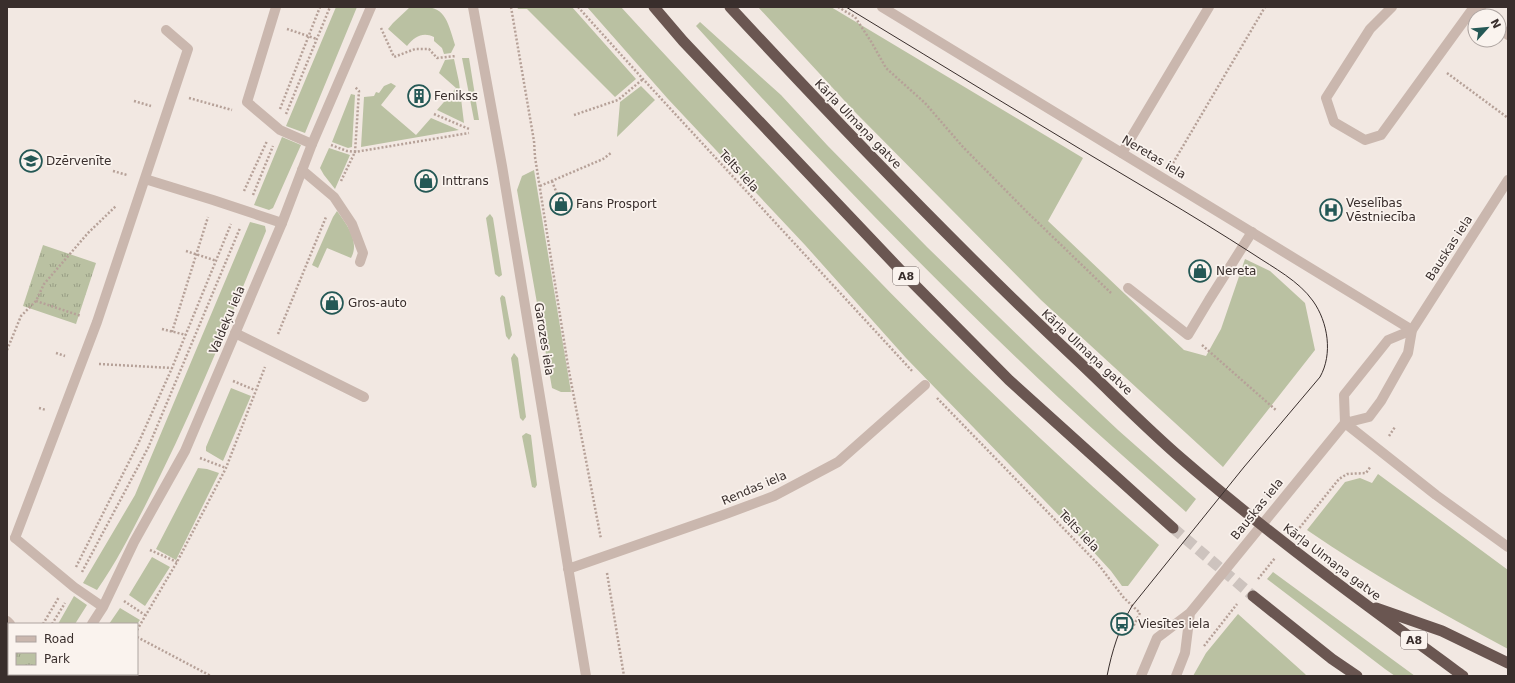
<svg xmlns="http://www.w3.org/2000/svg" width="1515" height="683" font-family="'DejaVu Sans',sans-serif">
  <style>
    .grass { fill: #bac1a2 }
    .park { fill: url(#park-tufts) }
    .lines { fill: none; stroke-linecap: round; stroke-linejoin: round }
    .trunk-tunnel { stroke: #cdc3be; stroke-width: 11; stroke-dasharray: 11 5.5; stroke-linecap: butt }
    .path { stroke: #b6a198; stroke-width: 2.5; stroke-dasharray: 2 2; stroke-linecap: butt }
    .service { stroke: #cab7ae; stroke-width: 10 }
    .minor { stroke: #cab7ae; stroke-width: 10 }
    .tertiary { stroke: #cab7ae; stroke-width: 10 }
    .trunk { stroke: #6a5651; stroke-width: 11 }
    .tram { stroke: #392e2c; stroke-width: 1 }
    .labels { text-anchor: middle; stroke-width: 3.5; stroke-linejoin: round; paint-order: stroke }
    .shield { fill: #faf3ee; stroke: #736966; stroke-width: 1 }
    .shield-label { font-size: 11px; font-weight: bold; fill: #392e2c }
    .poi-label { font-size: 12px; fill: #392e2c; stroke: #faf3ee; text-anchor: start }
    .street-label { font-size: 12px; fill: #392e2c; stroke: #faf3ee }
  </style>
  <defs>
    <pattern id="park-tufts" width="24" height="20" patternUnits="userSpaceOnUse"><rect width="24" height="20" fill="#bac1a2"/><path d="M3 7l-1-3M5 7V3M7 7l1-3M15 17l-1-3M17 17v-4M19 17l1-3" fill="none" stroke="#989d84"/></pattern>
  </defs>
  <rect width="100%" height="100%" fill="#f2e8e2"/>
  <path class="grass" d="M336,7H357L305,133L286,126Z
    M410,7C444,4 446,15 455,45L451,53L444,54L442,48L434,41V37C423,32 415,36 407,46L388,29L393,23Z
    M517,7H572L636,79L615,97L527,9H518Z
    M587,7H621C673,64 725,119 778,175C852,254 927,332 1006,406C1056,454 1107,500 1159,545L1128,586H1122L1111,571L1078,535L906,358L805,245L668,99Z
    M758,7H831L1083,158L1048,221L1184,350L1206,356L1221,329L1245,259L1270,271L1305,303L1315,350L1223,467L1041,300L854,111Z
    M700,22L781,95L827,145L927,247L1033,350L1118,430L1196,499L1186,512C1144,474 1101,437 1059,398C933,280 812,154 696,26Z
    M462,58H469L479,120H474Z
    M454,59L459,82L464,123L437,110L456,88L439,73L445,60Z
    M391,83L396,86L381,105L416,135L431,118L459,130L361,147L364,97L374,96L376,92L379,93L384,86Z
    M641,86L655,100L617,137L620,102Z
    M351,94L355,95L352,147L348,148L332,142Z
    M282,137L301,145L273,208L269,210L254,205Z
    M329,148L350,155L335,189L324,175L320,168Z
    M534,170L571,392H561L552,388L517,190L522,176Z
    M337,211C347,225 360,241 351,258L327,248L318,268L312,265L333,217Z
    M490,214L493,218L502,275L499,277L495,274L486,218Z
    M250,222L265,226L266,231C228,323 191,417 145,506C130,535 116,563 97,590L83,583L135,495Z
    M502,295L505,297L512,335L509,340L506,336L500,298Z
    M514,353L518,358L526,417L523,421L520,418L511,358Z
    M231,388L251,396L223,461L206,451V447Z
    M526,433L531,435L537,485L535,488L532,487L522,436Z
    M198,468L207,469L219,473L176,560L156,549Z
    M1378,474L1508,570V649C1439,612 1371,574 1307,530L1345,482L1360,478L1372,483Z
    M152,557L170,567L145,606L129,595Z
    M1273,572L1415,676H1395L1385,669L1267,579Z
    M74,596L87,605L75,624H58Z
    M120,608L140,620L137,624H109Z
    M1238,614L1304,673L1307,676H1193L1206,653Z"/>
  <path class="park" d="M43,245L96,263L76,324L23,306Z"/>
  <g class="lines">
    <path class="trunk-tunnel" d="M1173,528L1253,596"/>
    <path class="path" d="M511,7L534,141L535,157L568,366L601,539
      M578,7L643,79L913,372
      M838,7L855,17L872,43L886,68L925,103L963,147L1026,211L1111,293
      M381,28L394,57L415,49H429L437,58L456,56
      M287,29L317,39
      M1447,73L1508,118
      M189,98L232,110
      M134,101L151,106
      M280,109L320,7
      M286,114L330,7
      M434,114L469,129
      M574,115L618,100L643,79
      M331,145L347,151L355,152L469,133
      M1173,163L1265,7
      M113,171L127,175
      M341,181L355,152L359,91L355,87
      M552,181L557,194
      M540,186L603,159L611,153
      M244,191L267,141
      M253,195L273,146
      M186,251L217,261
      M36,301L81,316
      M162,329L186,335
      M172,332L208,217
      M278,334L326,217
      M1202,345L1277,411
      M7,350L21,316L36,301L44,284L88,233L116,206
      M56,353L65,356
      M99,364L172,368
      M233,381L255,390
      M937,398L1098,564L1124,598L1140,613L1132,629
      M39,408L46,410
      M1389,436L1395,427
      M200,458L226,468
      M1297,531L1339,479L1347,474L1366,473L1371,466
      M150,550L177,562
      M76,567L138,444L172,368L231,224
      M82,572L148,448L240,228
      M607,573L624,676
      M1258,579L1275,558
      M124,601L145,615
      M43,624L59,597
      M52,624L65,603
      M137,630L177,562L226,468L265,367
      M137,637L209,675L208,676
      M1204,646L1237,604
      M8,676L10,674
      M19,676L20,674
      M106,676L108,674"/>
    <path class="service" d="M276,7L247,102L280,130L312,144
      M1392,7L1370,29L1326,98L1334,122L1365,140L1381,135L1474,7
      M1477,7L1487,16
      M1499,27L1508,35
      M1122,153L1209,7
      M302,170L334,197L352,224L363,253L360,262
      M145,179L213,200L282,223
      M1128,288L1188,335L1209,300L1252,232
      M235,333L364,397
      M15,538L97,322L188,49L166,30"/>
    <path class="minor" d="M473,7L502,166L586,676
      M882,7L1412,330
      M15,538L74,587L103,607
      M568,569L723,515L774,496L838,462L925,385
      M7,621L10,624
      M92,624L103,607L134,542L185,451L282,223L312,144L371,7
      M58,676L59,674"/>
    <path class="tertiary" d="M1345,423L1436,495L1508,547
      M1345,423L1344,395L1388,340L1412,330
      M1141,676L1157,638L1190,613L1345,423L1369,417L1381,401L1408,353L1412,330L1508,180
      M1176,676L1185,653L1190,613"/>
    <path class="trunk" d="M654,7L683,41L905,275L1009,380L1173,528
      M730,7C842,128 956,247 1077,360C1112,393 1146,428 1182,459C1272,537 1367,606 1463,676
      M1253,596L1332,659L1357,676
      M1376,608L1442,631L1508,663"/>
    <path class="tram" d="M846,7C950,70 1054,134 1159,196C1191,215 1222,234 1253,254C1274,268 1299,281 1313,301C1328,322 1333,354 1320,377L1244,467L1132,606C1119,628 1112,651 1107,676"/>
  </g>
  <defs>
    <g id="building-ring" transform="scale(1.15)"><circle r="9.5" fill="#faf3ee" stroke="#245855" stroke-width="1.5"/><path d="M-4-6H4V6H1V3H-1V6H-4ZM-2.5-4.3h1.7v1.8h-1.7ZM.8-4.3h1.7v1.8H.8ZM-2.5-1h1.7V.8h-1.7ZM.8-1h1.7V.8H.8Z" fill="#245855"/></g>
    <g id="school-ring" transform="scale(1.15)"><circle r="9.5" fill="#faf3ee" stroke="#245855" stroke-width="1.5"/><path d="M0-5L7-2L0 1L-7-2ZM-4 1L0 2.5L4 1V4Q0 6-4 4Z" fill="#245855"/></g>
    <g id="shop-ring" transform="scale(1.15)"><circle r="9.5" fill="#faf3ee" stroke="#245855" stroke-width="1.5"/><path d="M-5-2.5h2.3a2.7 3.5 0 0 1 5.4 0H5L5.5 6h-11ZM-1.5-2.5h3a1.5 2.3 0 0 0-3 0Z" fill="#245855"/></g>
    <g id="hospital-ring" transform="scale(1.15)"><circle r="9.5" fill="#faf3ee" stroke="#245855" stroke-width="1.5"/><path d="M-5-5h3v3.5h4V-5h3V5h-3V1.5h-4V5h-3Z" fill="#245855"/></g>
    <g id="bus-ring" transform="scale(1.15)"><circle r="9.5" fill="#faf3ee" stroke="#245855" stroke-width="1.5"/><path d="M-5-6H5V4H4V6H2V4H-2V6H-4V4H-5ZM-3.5-4V0h7V-4ZM-3.5 1.2v1.5H-2V1.2ZM2 1.2v1.5H3.5V1.2Z" fill="#245855"/></g>
  </defs>
  <g fill-rule="evenodd">
    <use href="#building-ring" x="419" y="96"/>
    <use href="#school-ring" x="31" y="161"/>
    <use href="#shop-ring" x="426" y="181"/>
    <use href="#shop-ring" x="561" y="204"/>
    <use href="#hospital-ring" x="1331" y="210"/>
    <use href="#shop-ring" x="1200" y="271"/>
    <use href="#shop-ring" x="332" y="303"/>
    <use href="#bus-ring" x="1122" y="624"/>
  </g>
  <g class="labels">
    <g class="shield">
      <rect x="893" y="267" width="26" height="18" rx="3"/>
      <rect x="1401" y="631" width="26" height="18" rx="3"/>
    </g>
    <g class="shield-label">
      <text x="906" y="280">A8</text>
      <text x="1414" y="644">A8</text>
    </g>
    <g class="poi-label">
      <text x="434" y="100">Fenikss</text>
      <text x="46" y="165">Dzērvenīte</text>
      <text x="442" y="185">Inttrans</text>
      <text x="1346" y="207">Veselības<tspan x="1346" dy="14">Vēstniecība</tspan></text>
      <text x="576" y="208">Fans Prosport</text>
      <text x="1216" y="275">Nereta</text>
      <text x="348" y="307">Gros-auto</text>
      <text x="1138" y="628">Viesītes iela</text>
    </g>
    <g class="street-label">
      <text transform="translate(858 124) rotate(46)" y="4">Kārļa Ulmaņa gatve</text>
      <text transform="translate(1154 157) rotate(31)" y="4">Neretas iela</text>
      <text transform="translate(739 171) rotate(47)" y="4">Telts iela</text>
      <text transform="translate(1449 248) rotate(-57)" y="4">Bauskas iela</text>
      <text transform="translate(227 320) rotate(-67)" y="4">Valdeķu iela</text>
      <text transform="translate(544 339) rotate(81)" y="4">Garozes iela</text>
      <text transform="translate(1087 352) rotate(43)" y="4">Kārļa Ulmaņa gatve</text>
      <text transform="translate(754 488) rotate(-23)" y="4">Rendas iela</text>
      <text transform="translate(1257 509) rotate(-51)" y="4">Bauskas iela</text>
      <text transform="translate(1079 531) rotate(46)" y="4">Telts iela</text>
      <text transform="translate(1332 562) rotate(37)" y="4">Kārļa Ulmaņa gatve</text>
    </g>
  </g>
  <rect width="1515" height="683" fill="none" stroke="#392e2c" stroke-width="16"/>
  <rect x="8" y="623" width="130" height="52" fill="#faf3ee" stroke="#ada4a0"/>
  <rect x="16" y="636" width="20" height="6" fill="#cab7ae" stroke="#ada4a0"/>
  <text x="44" y="643" font-size="12" fill="#392e2c">Road</text>
  <rect x="16" y="653" width="20" height="12" fill="url(#park-tufts)" stroke="#ada4a0"/>
  <text x="44" y="663" font-size="12" fill="#392e2c">Park</text>
  <g transform="translate(1487 28) rotate(63)"><circle r="19" fill="#faf3ee" stroke="#ada4a0"/>
  <path d="M0-3L7 15L0 10L-7 15Z" fill="#245855"/>
  <text y="-6" font-size="11" font-weight="bold" text-anchor="middle" fill="#392e2c">N</text>
  </g>
</svg>
